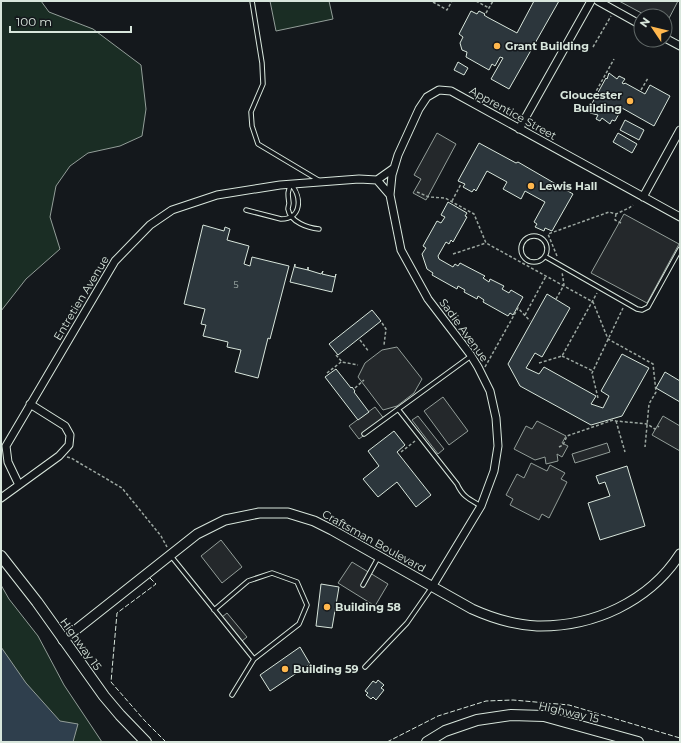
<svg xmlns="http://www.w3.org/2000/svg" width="681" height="743" font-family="Montserrat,sans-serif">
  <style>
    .green { fill: #1a2d24; stroke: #939e99 }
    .parking { fill: #24282b; stroke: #939e99 }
    .water { fill: #2f3f4d; stroke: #939e99 }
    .building { fill: #2c363c; stroke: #d8e6dc }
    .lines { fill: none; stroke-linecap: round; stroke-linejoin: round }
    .service-casing { stroke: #d8e6dc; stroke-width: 5.5 }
    .minor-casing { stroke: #d8e6dc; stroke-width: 9 }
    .tertiary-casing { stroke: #d8e6dc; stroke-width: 11 }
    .secondary-casing { stroke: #d8e6dc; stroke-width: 12 }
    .path { stroke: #9da8a2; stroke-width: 1.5; stroke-dasharray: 3 2; stroke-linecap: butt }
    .service { stroke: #14181c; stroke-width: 3.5 }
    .minor { stroke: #14181c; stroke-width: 7 }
    .tertiary { stroke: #14181c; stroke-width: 9 }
    .secondary { stroke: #14181c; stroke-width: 10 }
    .fence { stroke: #d8e6dc; stroke-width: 1; stroke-dasharray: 5 2; stroke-linecap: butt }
    .poi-dot { fill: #ffb74d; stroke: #14181c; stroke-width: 1.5 }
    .labels { text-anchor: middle; stroke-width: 3; stroke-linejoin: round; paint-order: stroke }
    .number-label { font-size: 9px; fill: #adbab4 }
    .poi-label { font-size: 11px; font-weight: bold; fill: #d8e6dc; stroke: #14181c; text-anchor: start }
    .street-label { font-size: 11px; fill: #d8e6dc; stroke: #14181c }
  </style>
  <rect width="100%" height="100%" fill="#14181c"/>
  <path class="green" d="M1,1H41L49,12L93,29L141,65L146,109L142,136L120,146L88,153L70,166L56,186L50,217L60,249L26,279L1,311Z
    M270,1H329L333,19L276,31Z
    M1,585L9,599L38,636L64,685L102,742H61L1,665Z"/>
  <path class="parking" d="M619,1H678L665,26V16H647Z
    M437,133L456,144L426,200L413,193L421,179L414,175Z
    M624,214L679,244L647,303L591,273Z
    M397,347L422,379L414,393L397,406L383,410L358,377L365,363L382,350Z
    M443,397L468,431L449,445L424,411Z
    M375,407L385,420L359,439L349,426Z
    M418,416L444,449L438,454L412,420Z
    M663,416L680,426V451L652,435Z
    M537,421L566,436L562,443L568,446L562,457L557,454L558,461L546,464L545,457L535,460L514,449L526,426L532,429Z
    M607,443L610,452L575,463L572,454Z
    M531,463L547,471L550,465L565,473L561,479L567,482L549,518L542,514L539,520L510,505L513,499L506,495L517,474L524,478Z
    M221,540L242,567L222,583L201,556Z
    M352,562L388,584L375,606L338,583Z
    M227,613L247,637L242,641L222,617Z"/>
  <path class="water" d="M1,647L26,683L60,721L78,724L73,742H1Z"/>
  <path class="building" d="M534,1H559L509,89L491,79L503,58L500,57L495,66L492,64L489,70L466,57L467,52L462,50L460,43L463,37L459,34L471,11L477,14L479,11L485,14L484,15L487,17L517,33Z
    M458,62L468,68L464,75L454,70Z
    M609,73L617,79L619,76L625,79L622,83L624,84L625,83L645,94L650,85L670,96L654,126L622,108L615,121L612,120L610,124L602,118L600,121L596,119L598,115L590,113L593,109L590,107L606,78L607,79Z
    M625,120L644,130L639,140L620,130Z
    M618,133L637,144L632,153L613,142Z
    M479,143L516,163L518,162L573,194L552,231L545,228L544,231L535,227L537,224L534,222L545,202L525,191L521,199L503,189L507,182L487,171L476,191L474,189L472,192L463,187L465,184L458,181Z
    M448,202L467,213L465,216L467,217L453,242L451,240L449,244L446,242L438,256L439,259L453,267L455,264L458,266L460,263L485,276L483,278L489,282L490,279L504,286L502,289L509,293L511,290L523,297L513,315L510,313L508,316L483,302L484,300L478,296L477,299L464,292L465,290L458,286L457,289L432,275L433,273L427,269L422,254L426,248L423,246L437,221L441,223L445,217L441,215Z
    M203,225L224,231L225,227L230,229L227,240L249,246L244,264L250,266L252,257L289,266L270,339L268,338L258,378L235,372L241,350L227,347L228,342L203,336L206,325L201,324L205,309L184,304Z
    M295,264V267L308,270V267V270L321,274L323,271L322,274L335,277L336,274L332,292L290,282Z
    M547,294L570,308L542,357L535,353L526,368L539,374L544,367L596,396L591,404L603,408L609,396L601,391L622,354L649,368L622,416L591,425L520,386L508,364Z
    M372,310L381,321L338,355L329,344Z
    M336,369L351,388L352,387L355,391L354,392L369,412L358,420L325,377Z
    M665,372L680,381V402L656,388Z
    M394,431L405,445L397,452L431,495L416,507L397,482L378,497L363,479L379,466L368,451Z
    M627,466L645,526L600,540L588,503L610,496L605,482L599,484L596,476Z
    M321,584L339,587L332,628L316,626Z
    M300,647L310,664L270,691L260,675Z
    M378,680L384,685L381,688L384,690L376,700L373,697L371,699L366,695L368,693L365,691L373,681L376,683Z"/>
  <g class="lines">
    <g class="service-casing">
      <path id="service" d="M252,1L262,63L263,84L251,112L252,126L258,144L320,181
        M246,210L281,219C302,219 302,197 291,184C287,193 288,194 289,203C289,205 288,207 288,209C290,222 308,228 319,229
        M521 249a13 13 0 1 1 26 0a13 13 0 1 1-26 0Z
        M546,257L637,309L642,310L648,307L680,249
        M398,409L457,484C463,497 469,499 481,506
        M364,434L471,356
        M171,556L254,659
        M363,585L379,556
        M214,610L248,581L272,573L297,582L307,605L299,624L254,659L232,695
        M365,667L407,623L432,587"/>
    </g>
    <g class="minor-casing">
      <path id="minor" d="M598,1L641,25
        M665,38L680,46
        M519,129L591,1
        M377,180L394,168
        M643,197L680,130
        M19,485L8,462L6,446L115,261L150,225L172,210L217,195L280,185L359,179L377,180L390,195
        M1,498L59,456L69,445L70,435L65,426L30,404
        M432,587L481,506L494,471L498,446L496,418L490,391L478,367L470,354L428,299L401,250L390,195L392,175L398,155L419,109L427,97L439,90L451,91L680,217"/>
    </g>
    <g class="tertiary-casing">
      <path id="tertiary" d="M63,640L197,534L225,520L259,513H288L314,521L332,530L472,609C492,618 514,625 537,626C593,627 649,602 680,554"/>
    </g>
    <g class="secondary-casing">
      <path id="secondary" d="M1,556L37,602L104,696L120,715L146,742
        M427,742L445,731L477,720L511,715L544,716L638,742"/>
    </g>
    <path class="path" d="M476,1L489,8
      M433,2L447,10L452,1
      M486,13L493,1
      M593,47L611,16
      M641,90L648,78
      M594,95L614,59
      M417,192L429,197L445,198L474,214L486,243L593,302L608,339L653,364L656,392L649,404L645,447
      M452,201L461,184
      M616,214L615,220L621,223
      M453,254L486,243
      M557,256L548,234L609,212L616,214L629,208L633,205
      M556,299L564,285L562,272
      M525,315L546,276
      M382,323L386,329L384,345
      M360,340L369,352
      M336,355L342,362L358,365
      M562,356L593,371
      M539,363L562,356L597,293
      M485,367L518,308L530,321
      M327,373L341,362
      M355,388L364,380
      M598,398L592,373L623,308
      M616,421L625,452
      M559,447L563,445L567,436L613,420L616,421L647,424L655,429L659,426
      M401,452L415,441
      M67,457L71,458L122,488L161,536L167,547"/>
    <use href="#service" class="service"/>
    <use href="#minor" class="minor"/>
    <use href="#tertiary" class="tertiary"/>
    <use href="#secondary" class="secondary"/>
    <path class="fence" d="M150,578L156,584L117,613L111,682L145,721L166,742
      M387,742L438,716L486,701L513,700L569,705L680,738"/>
  </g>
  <g class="poi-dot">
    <circle cx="497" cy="46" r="4"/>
    <circle cx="630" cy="101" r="4"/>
    <circle cx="531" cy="186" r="4"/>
    <circle cx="327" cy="607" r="4"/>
    <circle cx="285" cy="669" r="4"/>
  </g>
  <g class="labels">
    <g class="number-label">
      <text x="236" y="288">5</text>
    </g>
    <g class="poi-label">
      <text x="505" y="50">Grant Building</text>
      <text x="622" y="99" text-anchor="end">Gloucester<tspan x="622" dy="13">Building</tspan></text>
      <text x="539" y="190">Lewis Hall</text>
      <text x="335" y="611">Building 58</text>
      <text x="293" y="673">Building 59</text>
    </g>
    <g class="street-label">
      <text transform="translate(513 113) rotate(29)" y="4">Apprentice Street</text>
      <text transform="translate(81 298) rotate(-59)" y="4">Entretien Avenue</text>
      <text transform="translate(464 330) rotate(54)" y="4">Sadie Avenue</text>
      <text transform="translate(374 541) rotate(29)" y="4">Craftsman Boulevard</text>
      <text transform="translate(81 644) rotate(54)" y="4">Highway 15</text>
      <text transform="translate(569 712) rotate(13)" y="4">Highway 15</text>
    </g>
  </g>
  <rect width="681" height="743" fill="none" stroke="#d8e6dc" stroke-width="4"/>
  <g transform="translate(653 28) rotate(305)"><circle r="19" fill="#14181c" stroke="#626a69"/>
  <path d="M0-3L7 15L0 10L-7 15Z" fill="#ffb74d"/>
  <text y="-6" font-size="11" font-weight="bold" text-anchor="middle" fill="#d8e6dc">N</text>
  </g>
  <path d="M10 26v6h121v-6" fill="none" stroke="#d8e6dc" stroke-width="2"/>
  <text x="16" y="26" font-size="12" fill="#d8e6dc" stroke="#14181c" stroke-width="3" paint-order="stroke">100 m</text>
</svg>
